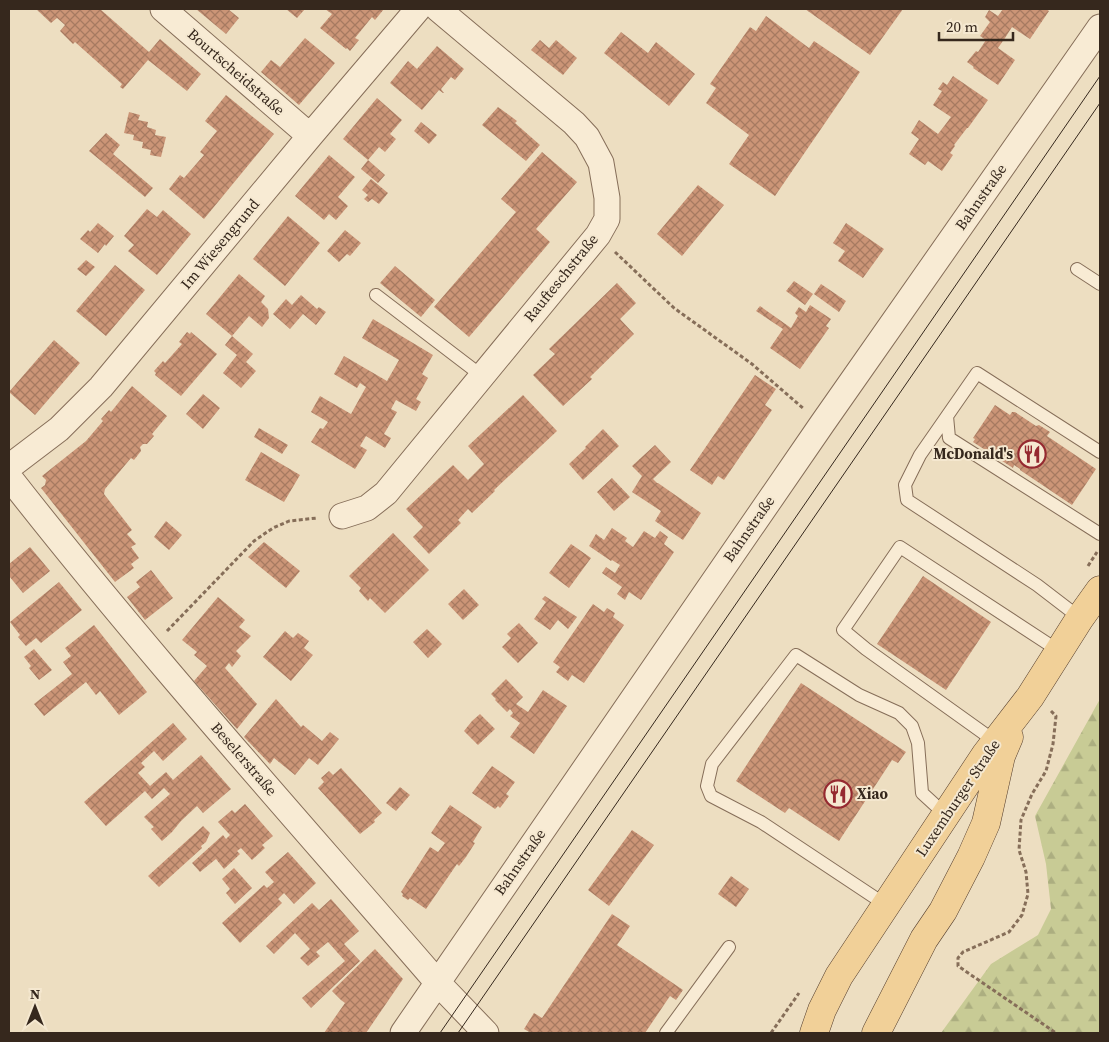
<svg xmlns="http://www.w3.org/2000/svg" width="1109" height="1042" font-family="'Source Serif 4',serif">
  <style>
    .forest { fill: url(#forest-firs) }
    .building { fill: url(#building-cross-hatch) }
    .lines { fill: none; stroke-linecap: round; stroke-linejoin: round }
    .service-casing { stroke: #866e59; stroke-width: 14 }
    .minor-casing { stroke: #866e59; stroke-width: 27 }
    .primary-casing { stroke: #543d2d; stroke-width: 29 }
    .path { stroke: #866e59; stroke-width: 3; stroke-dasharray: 4 2.5; stroke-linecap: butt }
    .service { stroke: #f8ebd4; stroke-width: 12 }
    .minor { stroke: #f8ebd4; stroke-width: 25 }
    .primary { stroke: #f1d098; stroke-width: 28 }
    .tram { stroke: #36281d; stroke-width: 1 }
    .labels { text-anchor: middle; stroke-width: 4; stroke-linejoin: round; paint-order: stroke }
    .street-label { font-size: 15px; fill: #36281d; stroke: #f5e8d0 }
    .poi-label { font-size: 15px; font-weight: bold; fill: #36281d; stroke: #f5e8d0; text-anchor: end }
  </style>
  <defs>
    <pattern id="forest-firs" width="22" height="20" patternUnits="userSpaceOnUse" patternTransform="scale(1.25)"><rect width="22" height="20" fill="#c8cb95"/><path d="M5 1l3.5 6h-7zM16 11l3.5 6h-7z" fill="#acae80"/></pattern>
    <pattern id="building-cross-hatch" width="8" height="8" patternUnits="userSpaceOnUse" patternTransform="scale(1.25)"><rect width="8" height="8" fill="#cb9577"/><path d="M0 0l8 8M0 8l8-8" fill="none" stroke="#a67a61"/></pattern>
  </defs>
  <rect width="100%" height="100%" fill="#eddec1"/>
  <path class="forest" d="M1100,699V1033H941L991,964L1038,935L1051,909L1046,864L1035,816Z"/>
  <path class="building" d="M36,9H100L149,52L160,39L201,74L187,91L148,60L123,89L120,87L122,84L75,42L73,44L60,31L65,25L57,18L51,23Z
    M196,9H228L239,18L226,34Z
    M286,9H305L297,18Z
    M325,9H384L375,20L372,17L355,38L359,40L350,51L347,48L346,49L320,28L332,14Z
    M805,9H903L870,55Z
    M1003,9H1046L1049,11L1030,39L1012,27L1005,38L998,48L1015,60L998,85L973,68L974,67L967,62L976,51L978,52L986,40L980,36L990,22L985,17L989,10L998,16Z
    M766,16L809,48L814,41L860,72L775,196L729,164L749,135L706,103L716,88L710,84L750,27L756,31Z
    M621,32L648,53L656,42L695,74L669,106L604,53Z
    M305,38L335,63L299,105L261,72L271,60L280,67Z
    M540,40L549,48L556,40L577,58L563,75L531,50Z
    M437,46L464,69L455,80L451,77L441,89L444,93H443L439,90L422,110L390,83L408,61L417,69Z
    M953,76L988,100L968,128H967L954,145L955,146L950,153L953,155L942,171L928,161L925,165L909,154L919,139L911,133L919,120L938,134L945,125L951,117L933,105L942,91L938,89L943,82L947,85Z
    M226,95L274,134L204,219L169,189L180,175L184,178L204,155L200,152L217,131L205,121Z
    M377,98L402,120L390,134L396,139L391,145L385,152L379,147L368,160L343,139Z
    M498,107L517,121L515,123L540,145L526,161L482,125Z
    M129,112L140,115L138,120L148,122L147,127L156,130L155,135L166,137L161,157L150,155L151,150L142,148L143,142L133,140L134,135L124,133Z
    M421,122L437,135L429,144L414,131Z
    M106,133L120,145L113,154L153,188L145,197L89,151Z
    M542,152L577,182L536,229L550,242L469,337L434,307L516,212L501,199Z
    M329,155L355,177L338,197L348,206L336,220L329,214L324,220L295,196Z
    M368,160L385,175L378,183L361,169Z
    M371,179L388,193L379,204L372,199L368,202L364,199L368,195L362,190Z
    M698,185L724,205L682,256L657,234Z
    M147,209L157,217L163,210L191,234L157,275L128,251L134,245L124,236Z
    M288,216L320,243L285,286L253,259Z
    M98,223L114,236L106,246L105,244L98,253L80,239L88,230L90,232Z
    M846,223L884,249L863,278L838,261L845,251L833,243Z
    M345,230L361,243L350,256L347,254L339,262L327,251Z
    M86,260L95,267L86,276L77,269Z
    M115,265L145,290L106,336L76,311Z
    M395,266L435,300L421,317L380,283Z
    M239,274L265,296L261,302L268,309L269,318L262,327L249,316L232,336L206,314Z
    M794,281L813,294L805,305L786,291Z
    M617,283L636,303L620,319L634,334L590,377L592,379L563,406L533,375L555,354L549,349Z
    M821,284L846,301L839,312L814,294Z
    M301,295L317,309L319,307L326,312L316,325L303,314L290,329L273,314L286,299L292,305Z
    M810,305L831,319L826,326L829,328L800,369L770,348L783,329L756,311L760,306L791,328L798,316L795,313L799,307L806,312Z
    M373,319L433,355L422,374L428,378L416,399L421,402L416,411L396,400L391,409L397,412L384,434L391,438L385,448L366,436L360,446L367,450L355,469L311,442L320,428L323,429L328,422L311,412L320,396L351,414L366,387L360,383L357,388L334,374L344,356L387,381L399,360L362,338Z
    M187,332L190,334L191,332L217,354L181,396L155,375L156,373L154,371L163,361L165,363L182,344L179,342Z
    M232,336L253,354L246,362L256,371L241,388L223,373L237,355L225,345Z
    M54,340L80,363L35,415L9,392Z
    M755,375L776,389L765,405L772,410L724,480L718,476L712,485L690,470Z
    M132,386L167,416L152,434L154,436L147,444H143L140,447L141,451L134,460L131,458L105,489L104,494L132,530L127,534L136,544L131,547L139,558L131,564L134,568L115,582L41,488L45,485L46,480L42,476L86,441L103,421L101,419L109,410L111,412Z
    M203,394L220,408L203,429L186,414Z
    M523,395L557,431L494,490L495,491L472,513L468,509L458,520L461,523L429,554L413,537L423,527L406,509L453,465L468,480L484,464L468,446Z
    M995,405L1010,415L1012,412H1015L1036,426L1039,425L1050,432L1047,436L1096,469L1072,505L1020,470V469L1014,465L1013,468L973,442L975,439L973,438Z
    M259,428L288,445L282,454L254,437Z
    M603,429L619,446L583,480L569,464L586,448L585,447Z
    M655,445L671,462L653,479L657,483H658L701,513L683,540L655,521L661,511L632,492L642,476L632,466Z
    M261,452L300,475L284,502L245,480Z
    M612,478L630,497L614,511L597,492Z
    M166,521L182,535L169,550L154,537Z
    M612,528L627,538L625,541L633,547L644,531L655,538L660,531L668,537L664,544L674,552L641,600L629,592L625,600L617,594L622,587L602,573L606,567L615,573L620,565L612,560L611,561L589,546L596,534L604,540Z
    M393,533L429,570L385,613L370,598L368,601L359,591L361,588L349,576Z
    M264,542L300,571L286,588L248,557Z
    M571,544L591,558L569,588L549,573Z
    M30,547L50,571L23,593L9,576V564Z
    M151,570L173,598L145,620L127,597L140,587L136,582Z
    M923,576L991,622L946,690L877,644Z
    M59,582L82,610L41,643L36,638L26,646L18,637L20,635L10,622Z
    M464,589L479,605L463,620L448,604Z
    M545,596L577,617L568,629L558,620L550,630L534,619L546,602L542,599Z
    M218,597L245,620L239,627L251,636L236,651L241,656L232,667L229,663L225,668L257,704L237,729L194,681L207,666L194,655L197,652L182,640Z
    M593,604L604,612L607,608L615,613L613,617L624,625L584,683L572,675L568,681L556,672L560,667L553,662Z
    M519,623L538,643L518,663L502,647L511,638L507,634Z
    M94,625L147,692L119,715L100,691L96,695L86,682L44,716L34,704L72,674L63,662L71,656L65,648Z
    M427,629L442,644L428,658L413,642Z
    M285,631L293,638L298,633L309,641L304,648L313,655L291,681L263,657Z
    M34,649L52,670L39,680L29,668L31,666L24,657Z
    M506,679L523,697L516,704L528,712L543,690L567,706L534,754L510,737L520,723L510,716L513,713L510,709L507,712L495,700L496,699L491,694Z
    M801,683L906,752L898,763L892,760L839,841L789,808L785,813L736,781Z
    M276,699L301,727L303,725L322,741L330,732L339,739L318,765L309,758L295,775L274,758L270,764L244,737Z
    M480,714L495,729L478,745L464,731L472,721Z
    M173,723L187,739L163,761L154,751L141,763L145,767L138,773L150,786L166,772L173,780L201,755L231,789L203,813L197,806L181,821L172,832L162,841L151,829L154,827L144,817L170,794L164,788L152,799L145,791L106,826L84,802Z
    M492,766L515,782L506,794L509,796L500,808L498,806L495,809L472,793Z
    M341,768L382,813L374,820L375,822L360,834L318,788L324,782L321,778L329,771L333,775Z
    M400,787L410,795L396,811L386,803Z
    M245,804L273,836L262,845L265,848L252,860L241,848L237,851L240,854L224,869L216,859L200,872L192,863L223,835L226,839L230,835L218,822L232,810L235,813Z
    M450,805L482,827L473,842L475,843L466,857L459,866L457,864L426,909L410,898L408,900L402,896L403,894L401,892L430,847L438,852L445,843L431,833Z
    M203,826L210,833L206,842L201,846L202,848L159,887L148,876Z
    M632,830L654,845L609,906L588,890Z
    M288,852L316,883L294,904L284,893L278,899L282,903L240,943L222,923L264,885L267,888L274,882L265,872Z
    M234,868L252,888L235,904L226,893L230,889L222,879Z
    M731,876L749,889L736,907L718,894Z
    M331,899L359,931L344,944L360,961L311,1008L302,998L345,961L328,942L316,952L320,956L308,966L300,958L310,949L295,933L274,954L266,946L312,903L319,910Z
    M612,914L630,926L617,945L683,990L676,1000L670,996L645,1033H531L524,1029L534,1013L542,1018Z
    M375,949L403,979L366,1033H324L345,1003L341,1000L332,991Z"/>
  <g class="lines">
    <g class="service-casing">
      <path id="service" d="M1077,269L1100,284
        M376,295L482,376
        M947,416L949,438L1100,534
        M1080,618L1037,585L907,500L905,485L920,455L977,373L1100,452
        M996,742L866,649L843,630L900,547L1059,651
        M886,905L761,822L711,796L707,786L712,764L796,655L859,695L899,713L912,726L918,743L922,793L946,815
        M666,1033L729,947"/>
    </g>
    <g class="minor-casing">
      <path id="minor" d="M163,9L310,136
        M9,467L59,429L101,387L310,136L418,9
        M9,477C145,651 293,815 437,982L486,1033
        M342,516L367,508L386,493L598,235L607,219V198L601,163L587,137L574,123L438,9
        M403,1033L822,424L1100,27"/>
    </g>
    <g class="primary-casing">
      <path id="primary" d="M814,1033L822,1010L839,976L986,754L1030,697L1080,618L1100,590
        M876,1033L924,939L943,911L971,857L986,823L1001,756L1009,737"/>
    </g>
    <path class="path" d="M615,252L674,308L752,364L804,409
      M1088,566L1097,552
      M167,631L254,541L273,528L289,521L317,518
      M1051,711L1056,716L1053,744L1046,771L1032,794L1021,820L1019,850L1026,872L1028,894L1022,915L1009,932L963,952L958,958V966L1056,1033
      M771,1033L799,993"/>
    <use href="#service" class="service"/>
    <use href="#minor" class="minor"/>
    <use href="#primary" class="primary"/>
    <path class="tram" d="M440,1033L1100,76
      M458,1033L1100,103"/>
  </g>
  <defs>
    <g id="restaurant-ring" transform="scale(1.4375)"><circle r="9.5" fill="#f5e8d0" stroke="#952930" stroke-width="1.5"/><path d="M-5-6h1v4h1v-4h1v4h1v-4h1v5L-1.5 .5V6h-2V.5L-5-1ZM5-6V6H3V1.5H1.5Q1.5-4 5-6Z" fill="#952930"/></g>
  </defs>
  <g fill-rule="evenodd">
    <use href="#restaurant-ring" x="1032" y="454"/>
    <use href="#restaurant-ring" x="838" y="794"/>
  </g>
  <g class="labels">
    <g class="street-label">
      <text transform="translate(236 72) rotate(41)" y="5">Bourtscheidstraße</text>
      <text transform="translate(981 197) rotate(-55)" y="5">Bahnstraße</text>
      <text transform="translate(220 244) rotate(-50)" y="5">Im Wiesengrund</text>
      <text transform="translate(561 278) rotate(-51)" y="5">Raufteschstraße</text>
      <text transform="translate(749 529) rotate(-55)" y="5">Bahnstraße</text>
      <text transform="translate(244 759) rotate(49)" y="5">Beselerstraße</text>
      <text transform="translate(958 798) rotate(-56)" y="5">Luxemburger Straße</text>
      <text transform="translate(520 862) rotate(-55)" y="5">Bahnstraße</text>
    </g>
    <g class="poi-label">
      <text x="1013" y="459">McDonald's</text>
      <text x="857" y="799" text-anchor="start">Xiao</text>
    </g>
  </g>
  <rect width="1109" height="1042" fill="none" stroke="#36281d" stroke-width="20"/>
  <g transform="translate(35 1007)" stroke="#f5e8d0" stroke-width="4" paint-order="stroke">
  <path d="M0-4L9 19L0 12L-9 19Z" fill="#36281d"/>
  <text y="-8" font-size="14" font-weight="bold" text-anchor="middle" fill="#36281d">N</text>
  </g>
  <path d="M939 32v8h74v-8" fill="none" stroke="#36281d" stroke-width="2.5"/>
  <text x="946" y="32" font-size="15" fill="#36281d" stroke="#f5e8d0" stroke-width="4" paint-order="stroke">20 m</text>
</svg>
